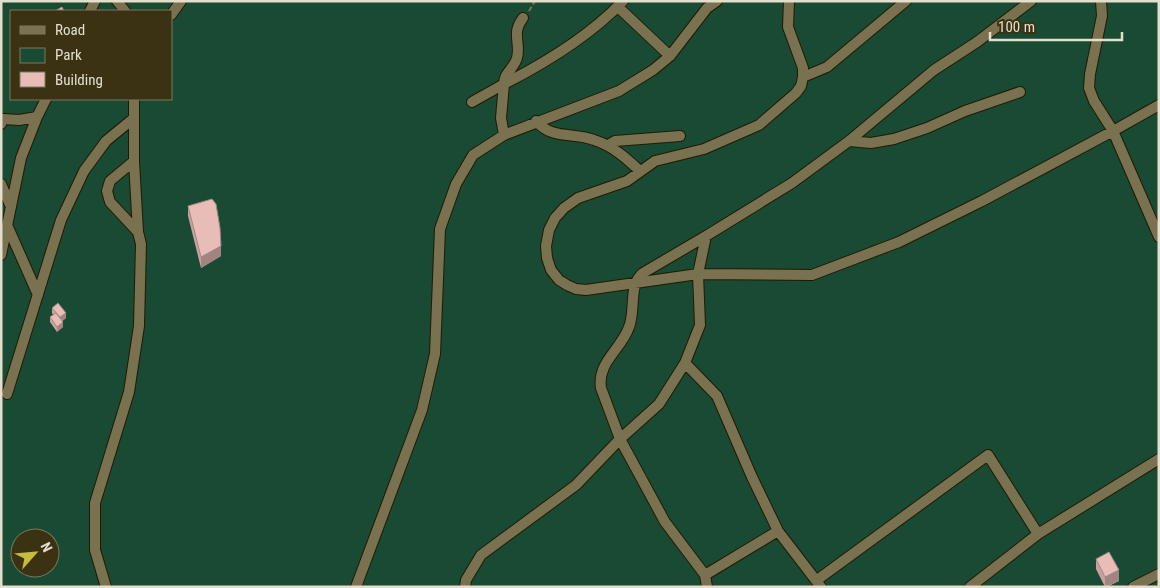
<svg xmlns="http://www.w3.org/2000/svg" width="1160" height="588" font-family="'Roboto Condensed',sans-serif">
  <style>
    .green { fill: #194a33; fill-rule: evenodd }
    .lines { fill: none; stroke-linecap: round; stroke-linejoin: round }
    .minor-casing { stroke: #211a00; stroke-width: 12 }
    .path { stroke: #7a7358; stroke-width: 2; stroke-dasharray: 5 2.5; stroke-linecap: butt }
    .minor { stroke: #79714f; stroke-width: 10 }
    .wall { fill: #c8a39e }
    .shaded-wall { fill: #a28481 }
    .building { fill: #e8bdb8; stroke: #a28481 }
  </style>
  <rect width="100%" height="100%" fill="#3a3212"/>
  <path class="green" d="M1,1H1159V587H1ZM11,11H171V99H11ZM20,538H50V568H20Z"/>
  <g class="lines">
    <g class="minor-casing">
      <path id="minor" d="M117,1L125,11
        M789,1L788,27L803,68V77L801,86L796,93L759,125L704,149L655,161L627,181L578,198L564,208L555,218L549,230L546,246L547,258L551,270L559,280L567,285L576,289L586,290L698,274L812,275L899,242L982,201L1113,131L1159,105
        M1101,1L1102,16L1090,74L1089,88L1094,101L1113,131L1159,237
        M618,7L670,56
        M90,11L95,1
        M171,15L181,1
        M803,77L827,67L906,1
        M472,102L504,84C504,72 514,69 517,58C521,43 511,33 523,18
        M536,121C552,140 573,132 594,140C613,146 626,158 640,171
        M1,124L3,119L19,120L37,117
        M504,135L501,118L504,84C547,62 590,36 623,1
        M849,141L871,143L894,139L927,128L965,111L1020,92
        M608,145L615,141L680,136
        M134,161L110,181L107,191L110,202L138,232
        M1,184L11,207
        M7,225L38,295
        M706,236L643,273C628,285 636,310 629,327C621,350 597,362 601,388L620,439L665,522L705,575L707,587
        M1,255L21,158L37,117L46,99
        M685,363L717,396L752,477L778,531L821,587
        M7,394L61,220L84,171L106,141L134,118
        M705,575L778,531
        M817,580L988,455L1038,534
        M106,587L95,550V503L129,392L139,326L141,244L138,232L134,161V99
        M356,587L422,410L435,354L440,229L456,184L473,155L504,135L619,91L653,70L670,56L707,8L717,1
        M465,587L466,580L481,555L576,485L620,439L659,404L685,363L700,325L698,274L706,236L792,183L849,141L934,70L977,42L1031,1
        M970,587L1038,534L1159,459
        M1133,587L1159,574"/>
    </g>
    <path class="path" d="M529,11L535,1"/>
    <use href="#minor" class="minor"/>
  </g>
  <path class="wall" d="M188,206L221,256L201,268L188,216Z
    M52,308L66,318L62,321L63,327L57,332L50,322V317L53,315L52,313Z
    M1096,559L1119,581L1107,587H1105L1096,569Z"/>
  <path class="shaded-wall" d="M221,246V256L201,268V257Z
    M66,313V318L60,323V317Z
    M63,322V327L57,332V327Z
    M1119,570V581L1105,587V577Z"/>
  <path class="building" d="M62,7L64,11H55Z
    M212,199L216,204L220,228L221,246L201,257L188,206Z
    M58,303L66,313L60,317L52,308Z
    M56,313L63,322L57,327L50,317Z
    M1109,552L1119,570L1105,577L1096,559Z"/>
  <rect width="1160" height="588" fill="none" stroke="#e4dfcd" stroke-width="5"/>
  <rect x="10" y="10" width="162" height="90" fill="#3a3212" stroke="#7e775d"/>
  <rect x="20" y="26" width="25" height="8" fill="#79714f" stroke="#7e775d"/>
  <text x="55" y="35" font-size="15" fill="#e4dfcd">Road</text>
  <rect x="20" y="48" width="25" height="15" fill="#194a33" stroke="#7e775d"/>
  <text x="55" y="60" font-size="15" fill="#e4dfcd">Park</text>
  <rect x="20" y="72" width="25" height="15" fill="#e8bdb8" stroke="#7e775d"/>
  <text x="55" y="85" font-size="15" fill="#e4dfcd">Building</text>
  <g transform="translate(35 553) rotate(63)"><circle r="24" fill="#3a3212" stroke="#7e775d"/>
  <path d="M0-4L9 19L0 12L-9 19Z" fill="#c6bc3d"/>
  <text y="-8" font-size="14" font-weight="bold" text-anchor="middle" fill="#e4dfcd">N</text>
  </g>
  <path d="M990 32v8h132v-8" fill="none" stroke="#e4dfcd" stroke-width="2.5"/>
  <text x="998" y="32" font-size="15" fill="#e4dfcd" stroke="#3a3212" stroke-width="4" paint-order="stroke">100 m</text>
</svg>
